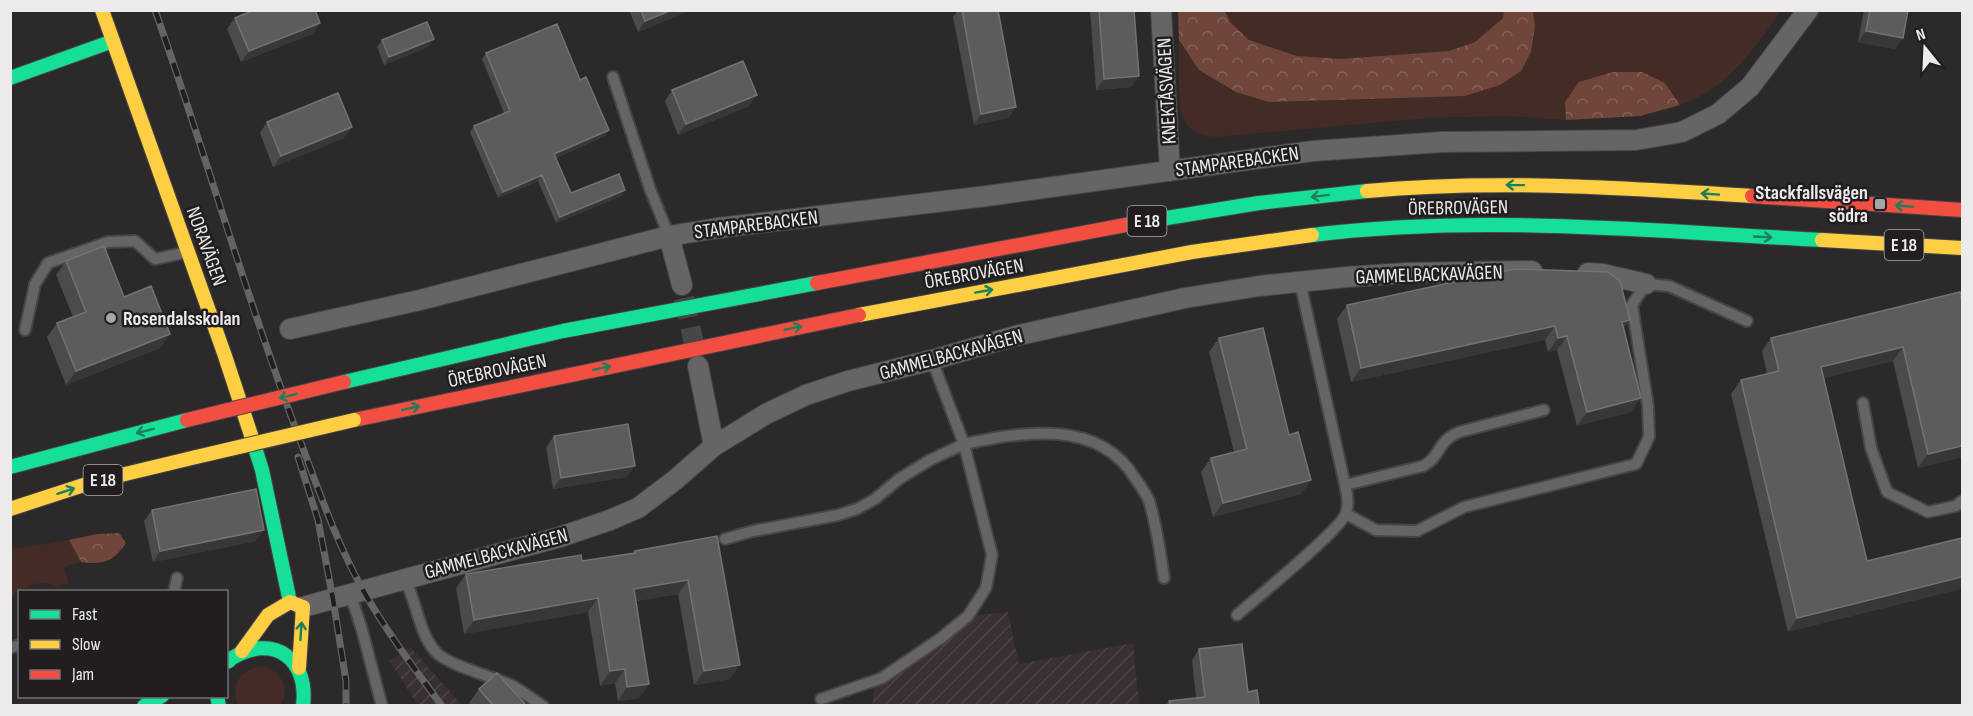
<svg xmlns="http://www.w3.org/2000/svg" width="1973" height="716" font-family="'Sofia Sans Condensed',sans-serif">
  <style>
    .industrial { fill: url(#industrial-furrows) }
    .green { fill: #432c25 }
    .forest { fill: url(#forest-crowns) }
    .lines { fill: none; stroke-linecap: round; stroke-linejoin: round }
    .street-tunnel { stroke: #484647; stroke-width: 20; stroke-dasharray: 20 10; stroke-linecap: butt }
    .lane-casing { stroke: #474546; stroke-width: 14 }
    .street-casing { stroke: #474546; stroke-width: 22 }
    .fast-casing { stroke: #474546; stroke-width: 16 }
    .slow-casing { stroke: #474546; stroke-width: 16 }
    .jam-casing { stroke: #474546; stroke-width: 16 }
    .lane { stroke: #666465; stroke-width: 10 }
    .street { stroke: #666465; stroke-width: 20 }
    .fast { stroke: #16e098; stroke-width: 14 }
    .slow { stroke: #ffcf43; stroke-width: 14 }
    .jam { stroke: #f24e42; stroke-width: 14 }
    .rail-casing { stroke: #656364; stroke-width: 7 }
    .rail { stroke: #221e20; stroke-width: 4.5; stroke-dasharray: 14; stroke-linecap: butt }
    .slow-bridge-casing { stroke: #474546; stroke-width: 16; stroke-linecap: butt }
    .jam-bridge-casing { stroke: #474546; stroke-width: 16; stroke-linecap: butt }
    .slow-bridge { stroke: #ffcf43; stroke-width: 14 }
    .jam-bridge { stroke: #f24e42; stroke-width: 14 }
    .wall { fill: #4c4a4b }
    .shaded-wall { fill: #383637 }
    .building { fill: #5d5b5c; stroke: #747273; stroke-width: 1.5 }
    .oneway { stroke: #1c7f5c }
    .poi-dot { fill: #a9a6a8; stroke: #221e20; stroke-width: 2 }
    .labels { text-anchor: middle; stroke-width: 5; stroke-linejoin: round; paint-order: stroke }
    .shield { fill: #221e20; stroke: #b0adaf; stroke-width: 1.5 }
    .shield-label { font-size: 18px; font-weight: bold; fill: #edeaec }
    .street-label { font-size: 20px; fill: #edeaec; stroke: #221e20 }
    .poi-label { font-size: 20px; font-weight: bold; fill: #edeaec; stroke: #221e20; text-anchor: end }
  </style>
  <defs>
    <pattern id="industrial-furrows" width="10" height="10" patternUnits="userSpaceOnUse" patternTransform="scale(1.5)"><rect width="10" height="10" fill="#393035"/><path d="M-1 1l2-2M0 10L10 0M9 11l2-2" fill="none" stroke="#4c4449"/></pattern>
    <pattern id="forest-crowns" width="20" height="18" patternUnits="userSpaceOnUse" patternTransform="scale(1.5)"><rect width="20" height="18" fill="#70463a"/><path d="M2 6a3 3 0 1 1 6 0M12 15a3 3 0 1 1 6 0" fill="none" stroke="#856157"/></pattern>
  </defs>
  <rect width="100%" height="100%" fill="#2b292a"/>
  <path class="industrial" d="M1008,612L1019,664L1133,643L1139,705L872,706L874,688L978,615Z
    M410,647L462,705H418L389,661Z"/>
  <path class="green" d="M1715,10L1781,11C1755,48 1726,90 1680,105L1665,83L1565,102L1566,120L1506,116L1429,118L1217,137C1177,134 1180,111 1179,78C1179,65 1179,52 1179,40L1186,53L1269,102L1465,96L1500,85L1535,26L1533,11Z
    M1225,11H1504L1503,18L1475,42L1449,51L1340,59L1297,56L1248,40L1230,22Z
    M69,540L81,562L64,567L69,583L56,587L46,583L33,584L15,593L11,599V549Z
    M263,666C282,672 290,687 281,705H238C229,685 241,668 263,666Z"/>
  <path class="forest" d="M1178,11H1225L1230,22L1249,40L1297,56L1340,59L1449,51L1475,42L1503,18L1504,11H1533L1535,26L1531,52L1521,71L1500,85L1465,96L1269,102L1236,92L1199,70L1179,40Z
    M1613,72H1642L1665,83L1680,105L1640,116L1566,120L1565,102L1579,82Z
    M119,533L126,543C113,562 103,565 81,562L69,540L97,534Z"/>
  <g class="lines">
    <path class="street-tunnel" d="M684,298L697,357"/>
    <g class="lane-casing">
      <path id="lane" d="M613,77L650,189L669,236
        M25,330L35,284L48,263L108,242L135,241L155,259L188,252
        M932,360L964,444C1022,432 1098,418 1135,478C1140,485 1146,493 1149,501C1157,526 1160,552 1164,578
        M1863,403L1871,448L1887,492L1928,512L1956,506L1962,501
        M1345,485L1423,466C1442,456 1436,442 1459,432L1544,410
        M1346,514L1376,530L1417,531L1464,507L1636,464L1649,437L1648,406L1632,305L1646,284L1669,286L1747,321
        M725,539L753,531L838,515L857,509L875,499L899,479L930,460L964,444L992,555L986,588L968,616L941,638L882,678L821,699
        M404,578C417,601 418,631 435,651C446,665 494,677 511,685C522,691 532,699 543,706
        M174,592L177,578
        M350,593L362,630L382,706
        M1237,615C1256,598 1341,530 1346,513C1349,503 1347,494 1345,485L1300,282
        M10,648L20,645"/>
    </g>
    <g class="street-casing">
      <path id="street" d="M1161,10L1170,171
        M669,236L682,285
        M1588,273L1603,274L1646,284
        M290,329L420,300L669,236L718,228L987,196L1313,151L1442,142L1636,140L1682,132L1718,114L1750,87L1808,10
        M698,366L714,446
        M303,607L560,537L610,520L638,508L675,480L714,446L766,414L806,395L848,381L932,360L1015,336L1185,298L1259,286L1347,277L1406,273L1532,271"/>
    </g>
    <g class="fast-casing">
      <path id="fast" d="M10,78L113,41
        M1136,223L1259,203L1367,191
        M1312,235C1481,214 1653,231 1822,240
        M344,382L563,331L817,283
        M251,435L262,470L290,602
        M10,467L187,420
        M232,658C274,633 309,659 303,706
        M226,662L229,661
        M217,696L219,706
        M144,706L162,696"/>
    </g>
    <g class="slow-casing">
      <path id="slow" d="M102,10L225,356L251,435
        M1367,191C1495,179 1624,188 1752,196
        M1822,240L1962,248
        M859,315L1192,252L1312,235
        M10,509L96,481L196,457
        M242,651L268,615L290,602L303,607L299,668"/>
    </g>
    <g class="jam-casing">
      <path id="jam" d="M1752,196L1962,210
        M817,283L1136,223
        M354,420L859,315"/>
    </g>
    <use href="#lane" class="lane"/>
    <use href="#street" class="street"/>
    <use href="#fast" class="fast"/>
    <use href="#slow" class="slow"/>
    <use href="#jam" class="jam"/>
    <g class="rail-casing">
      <path id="rail" d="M155,10C204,149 244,290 295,427C316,482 334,538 363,590C386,631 414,668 442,706
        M298,457L318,520L333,599L346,681V706"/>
    </g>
    <use href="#rail" class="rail"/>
    <g class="slow-bridge-casing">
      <path id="slow-bridge" d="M196,457L354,420"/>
    </g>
    <g class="jam-bridge-casing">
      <path id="jam-bridge" d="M187,420L344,382"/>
    </g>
    <use href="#slow-bridge" class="slow-bridge"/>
    <use href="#jam-bridge" class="jam-bridge"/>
  </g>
  <path class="wall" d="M629,10H691L638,32Z
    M958,10H998L1016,107L1008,118L974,125L953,17Z
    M1090,10H1134L1132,87L1096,90Z
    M1864,10H1908L1903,38L1895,49L1858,42Z
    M235,18L320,23L312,34L241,62L227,29Z
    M382,40L428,47L384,65L377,47Z
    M486,53L580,80L605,136L556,158L571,193L621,196L556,223L538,181L498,198L470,132L474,126L504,113L482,59Z
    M672,90L749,106L678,135L665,101Z
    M267,122L344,138L273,167L260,133Z
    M66,261L124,297L170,334L160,348L66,385L47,337L57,323L73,317L56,275Z
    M1960,292L1962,457L1918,468L1893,361L1824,378L1867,561L1788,632L1731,394L1741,380L1767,374L1762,351L1771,338Z
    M1347,305L1630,320L1623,329L1631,412L1577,426L1557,350L1548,352L1545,340L1351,382L1337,319Z
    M1219,338L1289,435L1311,480L1301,494L1213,517L1201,472L1211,458L1234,452L1209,352Z
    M554,436L627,477L553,489L546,447Z
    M152,510L256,541L153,562L144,521Z
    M717,536L730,679L694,685L678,594L636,601L649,684L639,698L618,701L615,683L600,686L588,612L464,634L456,588L466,574L582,561L633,553L635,551Z
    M1199,649L1248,692L1259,705H1166L1169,701L1196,698L1192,660Z
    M479,689L526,705H471L469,703Z"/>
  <path class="shaded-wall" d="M672,10H691L638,32L645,21Z
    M320,23L312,34L241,62L249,51Z
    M1866,31L1903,38L1895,49L1858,42Z
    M434,39L428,47L384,65L389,57Z
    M1139,76L1132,87L1096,90L1104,79Z
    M757,95L749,106L678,135L686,124Z
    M1016,107L1008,118L974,125L981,114Z
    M352,127L344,138L273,167L281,156Z
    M609,130L605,136L550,160L554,154Z
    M542,175L538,181L498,198L503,192Z
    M625,190L621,196L556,223L560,217Z
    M1630,320L1620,334L1622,322Z
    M1555,326L1545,340L1351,382L1361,368Z
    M170,334L160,348L66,385L76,371Z
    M1567,336L1557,350L1548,352L1558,338Z
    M1903,347L1893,361L1811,381L1821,367Z
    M1641,398L1631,412L1577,426L1587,412Z
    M1962,446V457L1918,468L1928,454Z
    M635,466L627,477L553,489L561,478Z
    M1311,480L1301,494L1213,517L1223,503Z
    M264,530L256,541L153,562L160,551Z
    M1962,577V589L1788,632L1797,618Z
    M688,580L678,594L624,603L634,589Z
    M598,598L588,612L464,634L474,620Z
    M740,665L730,679L694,685L704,671Z
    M625,669L615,683L600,686L610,671Z
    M649,684L639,698L618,701L627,687Z"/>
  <path class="building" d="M254,10H315L320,23L249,51L235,18Z
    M641,10H672L645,21Z
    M962,10H998L1016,107L981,114Z
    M1099,10H1134L1139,76L1104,79Z
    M1870,10H1908L1903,38L1866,31Z
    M427,22L434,39L389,57L382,40Z
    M557,24L580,80L586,77L609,130L554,154L571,193L619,174L625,190L560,217L542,175L503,192L474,126L510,111L486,53Z
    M743,61L757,95L686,124L672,90Z
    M338,93L352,127L281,156L267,122Z
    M104,246L124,297L151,286L170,334L76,371L57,323L86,312L66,261Z
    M1514,269L1608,272L1620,281L1630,320L1622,322L1641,398L1587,412L1567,336L1558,338L1555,326L1361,368L1347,305Z
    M1960,292L1962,301V446L1928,454L1903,347L1821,367L1867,561L1962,538V577L1797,618L1741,380L1779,371L1771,338Z
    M1263,328L1289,435L1298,432L1311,480L1223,503L1211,458L1247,449L1219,338Z
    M628,424L635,466L561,478L554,436Z
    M256,489L264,530L160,551L152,510Z
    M717,536L740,665L704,671L688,580L634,589L649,684L627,687L625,669L610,671L598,598L474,620L466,574L581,555L582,561L635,553V551Z
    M1242,644L1248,692L1257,690L1259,705H1170L1169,701L1205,697L1199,649Z
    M497,673L526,705H493L479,689Z"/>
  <defs><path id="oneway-shaft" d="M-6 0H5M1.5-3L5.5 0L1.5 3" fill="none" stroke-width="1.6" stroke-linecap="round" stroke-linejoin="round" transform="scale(1.5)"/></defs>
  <g class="oneway">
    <use href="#oneway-shaft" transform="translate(1515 185) rotate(-179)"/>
    <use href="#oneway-shaft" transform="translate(1710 194) rotate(-176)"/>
    <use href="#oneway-shaft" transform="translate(1320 196) rotate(173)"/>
    <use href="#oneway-shaft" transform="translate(1904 206) rotate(-176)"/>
    <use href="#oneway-shaft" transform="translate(1763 237) rotate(3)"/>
    <use href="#oneway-shaft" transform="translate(984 291) rotate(-10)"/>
    <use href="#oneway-shaft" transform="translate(793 328) rotate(-12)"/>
    <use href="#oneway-shaft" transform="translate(602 368) rotate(-12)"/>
    <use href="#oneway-shaft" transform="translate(288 396) rotate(166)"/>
    <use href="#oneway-shaft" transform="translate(411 408) rotate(-12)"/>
    <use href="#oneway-shaft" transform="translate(145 431) rotate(166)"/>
    <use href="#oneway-shaft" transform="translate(66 491) rotate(-18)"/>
    <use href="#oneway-shaft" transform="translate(301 631) rotate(-86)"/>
  </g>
  <g class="poi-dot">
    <rect x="1874" y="198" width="12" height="12" rx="3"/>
    <circle cx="111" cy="318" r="6"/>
  </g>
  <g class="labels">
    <g class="shield">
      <rect x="1127.5" y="206" width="39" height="30" rx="4.5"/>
      <rect x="1884.5" y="230" width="39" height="30" rx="4.5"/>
      <rect x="83.5" y="465" width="39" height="30" rx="4.5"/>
    </g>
    <g class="shield-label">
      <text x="1147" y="227">E 18</text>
      <text x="1904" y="251">E 18</text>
      <text x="103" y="486">E 18</text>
    </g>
    <g class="street-label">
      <text transform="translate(1166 91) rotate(-93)" y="7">KNEKTÅSVÄGEN</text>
      <text transform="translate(1237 161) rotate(-8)" y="7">STAMPAREBACKEN</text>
      <text transform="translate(1458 207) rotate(-1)" y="7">ÖREBROVÄGEN</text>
      <text transform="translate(756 224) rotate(-7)" y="7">STAMPAREBACKEN</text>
      <text transform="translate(207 246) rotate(70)" y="7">NORAVÄGEN</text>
      <text transform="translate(974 273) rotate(-10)" y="7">ÖREBROVÄGEN</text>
      <text transform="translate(1429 274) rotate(-2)" y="7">GAMMELBACKAVÄGEN</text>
      <text transform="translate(951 354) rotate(-15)" y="7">GAMMELBACKAVÄGEN</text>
      <text transform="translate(497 370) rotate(-12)" y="7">ÖREBROVÄGEN</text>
      <text transform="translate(496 553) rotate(-15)" y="7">GAMMELBACKAVÄGEN</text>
    </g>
    <g class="poi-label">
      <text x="1868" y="199">Stackfallsvägen<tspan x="1868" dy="23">södra</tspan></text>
      <text x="123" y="325" text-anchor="start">Rosendalsskolan</text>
    </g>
  </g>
  <rect width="1973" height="716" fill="none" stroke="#edeaec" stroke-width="24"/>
  <rect x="18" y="590" width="210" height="108" fill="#221e20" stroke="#737072" stroke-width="1.5"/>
  <rect x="30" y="610" width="30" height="9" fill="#16e098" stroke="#737072" stroke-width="1.5"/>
  <text x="72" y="620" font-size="18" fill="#edeaec">Fast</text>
  <rect x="30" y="640" width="30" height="9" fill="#ffcf43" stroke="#737072" stroke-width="1.5"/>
  <text x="72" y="650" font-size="18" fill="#edeaec">Slow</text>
  <rect x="30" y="670" width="30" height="9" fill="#f24e42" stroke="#737072" stroke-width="1.5"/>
  <text x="72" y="680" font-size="18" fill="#edeaec">Jam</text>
  <g transform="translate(1925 48) rotate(342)" stroke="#221e20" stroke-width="4.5" paint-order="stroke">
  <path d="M0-4.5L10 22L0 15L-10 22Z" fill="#edeaec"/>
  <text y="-9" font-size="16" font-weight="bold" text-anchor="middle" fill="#edeaec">N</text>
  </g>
</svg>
